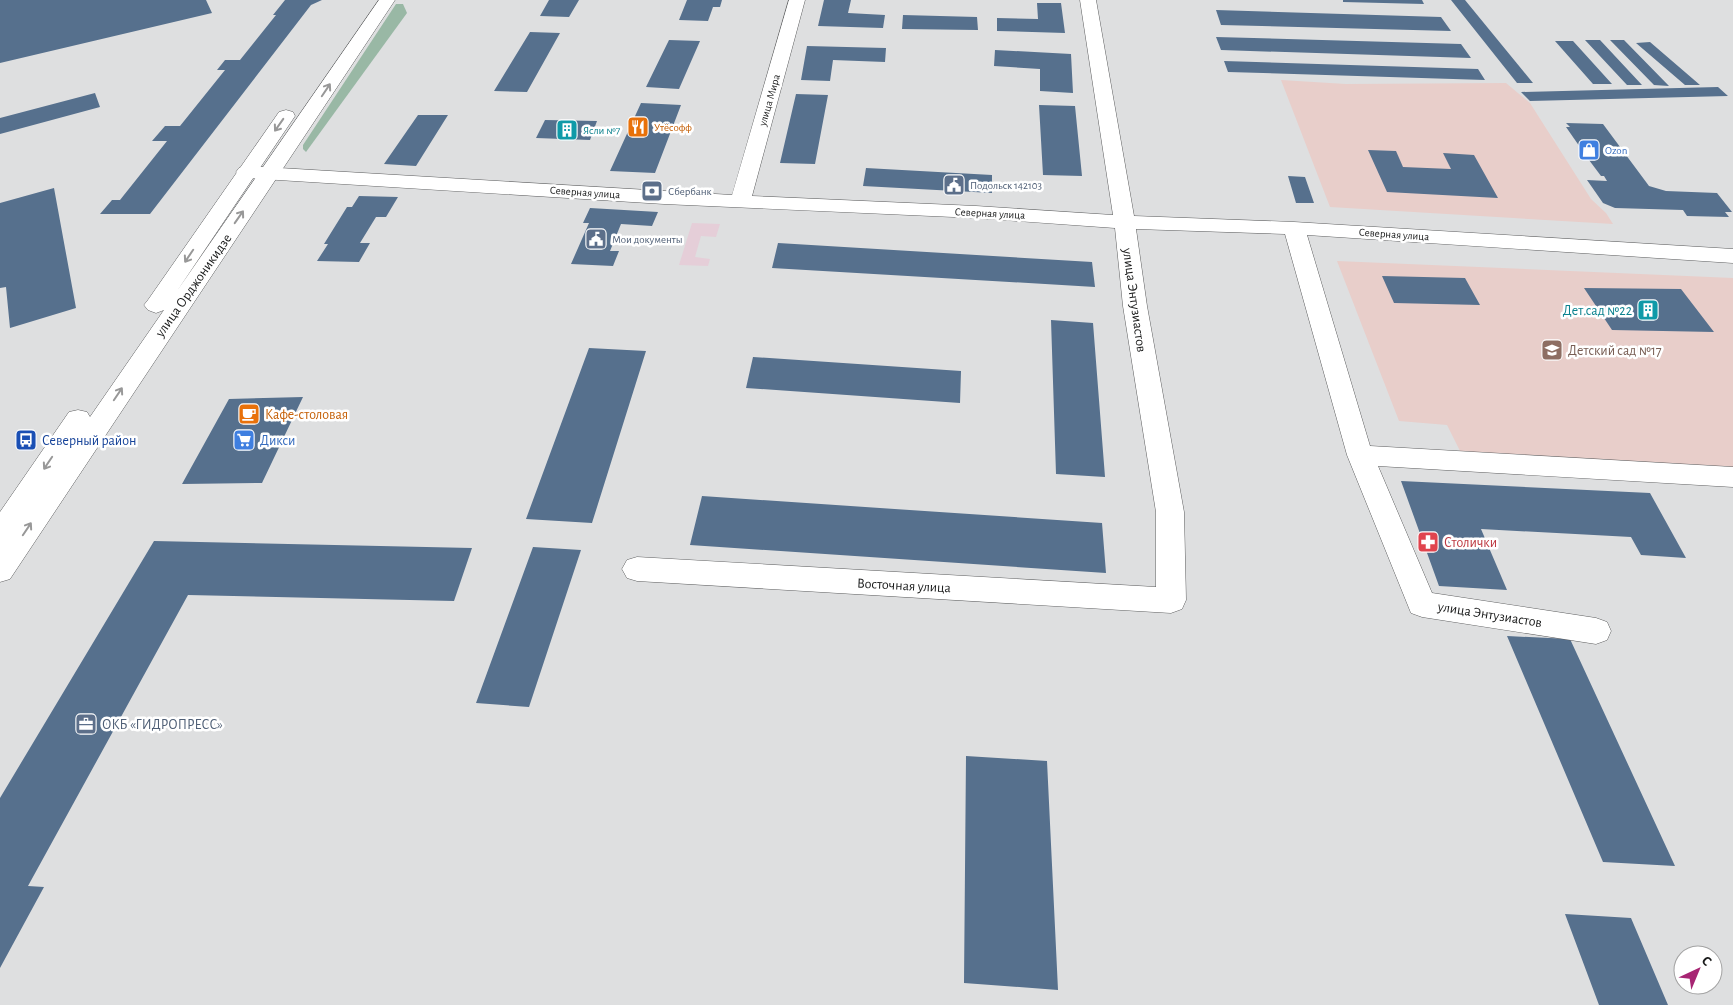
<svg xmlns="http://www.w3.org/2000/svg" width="1733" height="1005" font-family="'Alegreya Sans',sans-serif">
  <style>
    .commercial { fill: #e5ced8 }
    .education { fill: #e8ceca }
    .green { fill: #99b8a5 }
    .building { fill: #56708d }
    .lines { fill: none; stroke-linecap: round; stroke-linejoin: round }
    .minor-casing { stroke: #5d5e5f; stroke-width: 1 }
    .major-casing { stroke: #5d5e5f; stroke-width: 1 }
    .minor { fill: #fff; fill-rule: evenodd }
    .major { fill: #fff; fill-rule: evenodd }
    .oneway { stroke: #989898 }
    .labels { text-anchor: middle; stroke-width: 5; stroke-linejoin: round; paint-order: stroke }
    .far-street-label { font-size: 11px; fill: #191a1a; stroke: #fff }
    .far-food-label { font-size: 11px; fill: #c56008; stroke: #fff; text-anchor: start }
    .far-culture-label { font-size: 11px; fill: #0d838f; stroke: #fff; text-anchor: start }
    .far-shop-label { font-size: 11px; fill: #366cbe; stroke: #fff; text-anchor: start }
    .far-service-label { font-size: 11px; fill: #4e5e75; stroke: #fff; text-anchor: start }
    .street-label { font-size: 14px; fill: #191a1a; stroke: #fff }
    .culture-label { font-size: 14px; fill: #0d838f; stroke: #fff; text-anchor: end }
    .education-label { font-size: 14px; fill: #785e54; stroke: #fff; text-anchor: start }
    .food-label { font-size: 14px; fill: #c56008; stroke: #fff; text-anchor: start }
    .transit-label { font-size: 14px; fill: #164399; stroke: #fff; text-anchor: start }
    .shop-label { font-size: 14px; fill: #366cbe; stroke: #fff; text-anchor: start }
    .health-label { font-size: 14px; fill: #be3a42; stroke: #fff; text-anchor: start }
    .service-label { font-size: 14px; fill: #4e5e75; stroke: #fff; text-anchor: start }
  </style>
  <rect width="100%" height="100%" fill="#dedfe0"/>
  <path class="commercial" d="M692,223L720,224L716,237L701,236L695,257L710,259L708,266L679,265Z"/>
  <path class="education" d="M1281,80L1346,84L1506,83L1530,103L1591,199L1606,213L1613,224L1330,207Z
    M1337,261L1733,278V470L1462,455L1447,425L1399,421Z"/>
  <path class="green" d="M396,4H403L407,13L306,152L303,149V145Z"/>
  <path class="building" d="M0,0H206L212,13L0,63Z
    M285,0H322L311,5L150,214H100L112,200H120L167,141H152L165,126H180L225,70H217L225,60H240L276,15H273Z
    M549,0H579L569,17L540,16Z
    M687,0H722L720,7H713L708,21L679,20Z
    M824,0H851L848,13L885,15L883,28L818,26Z
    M1343,0H1422L1424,4L1343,2Z
    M1451,0H1465L1533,83H1517Z
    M1037,3H1061L1065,33L997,31V18L1038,19Z
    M1216,10L1441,17L1451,31L1221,25Z
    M903,15L977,17L978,30L902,29Z
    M530,32L560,33L527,92L494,91Z
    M1216,37L1461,44L1471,58L1221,50Z
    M669,40L700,41L679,89L646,87Z
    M1585,40H1600L1642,85H1627Z
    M1610,40H1624L1669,86L1654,85Z
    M1555,41H1573L1612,84H1593Z
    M1650,42L1700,85H1685L1636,43Z
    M807,46L886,48L885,62L833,60L830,81L801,80Z
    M995,50L1071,54L1073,93L1040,91V69L994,66Z
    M1224,61L1478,69L1485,80L1228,72Z
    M1718,87L1728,96L1530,101L1521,92Z
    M95,93L100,107L0,134V118Z
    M796,94L828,95L815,164L780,163Z
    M641,103L681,105L655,173L610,171Z
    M1039,105L1075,106L1082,176L1043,175Z
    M418,115H448L416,166L384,164Z
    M545,120L597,121L590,140L536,138Z
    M1566,123L1603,124L1649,186L1666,191L1717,193L1732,212H1725L1729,217L1687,216L1683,210L1615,208L1603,203L1587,180L1607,181L1604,176H1601L1586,156H1591L1586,150H1582L1566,127H1570Z
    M1368,150L1396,151L1403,167L1451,169L1443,153L1474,155L1498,198L1387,192Z
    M866,168L992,175V193L863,186Z
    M1288,176L1305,177L1314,203H1296Z
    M54,188L76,308L10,328L6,287L0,288V203Z
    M359,196L398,197L386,217H376L360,243H370L359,262L317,261L328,244H324L347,207H352Z
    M590,208L658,212L652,226L621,224L610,251H619L613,266L571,264L589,223H583Z
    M778,243L1092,262L1095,287L772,268Z
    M1382,276L1465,278L1480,305L1394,303Z
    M1584,288L1681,289L1714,332L1612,330Z
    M1051,320L1093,323L1105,477L1056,474Z
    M589,348L646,351L592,523L526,519Z
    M753,357L961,371L960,403L746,388Z
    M303,397L262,483L182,484L229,399Z
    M1401,481L1650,493L1686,558L1641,555L1631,537L1481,529L1507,590L1439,586Z
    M702,496L1102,523L1106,573L690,545Z
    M154,541L472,548L454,601L188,595L28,886L44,887L0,968V798Z
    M533,547L581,550L529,707L476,703Z
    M1507,636L1570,639L1675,866L1603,862Z
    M966,756L1047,761L1058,990L964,983Z
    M1565,914L1631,918L1668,1005H1599Z"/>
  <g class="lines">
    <g class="minor-casing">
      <path id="minor" d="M789,0H805L752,196L976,206L1113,215L1080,0H1096L1134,216L1294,222L1733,249V263L1307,235L1370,446L1733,467V487L1378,466L1432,593L1596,618L1607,622L1611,631L1607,640L1596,644L1422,617L1411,613L1347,455L1285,234L1136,229L1147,306L1184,512L1186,600L1182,609L1171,613L637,581L627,578L622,569L627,560L637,557L1156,587V512L1123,306L1115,228L976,218L664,204L246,178L239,176L236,172L239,168L246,166L732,195Z"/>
    </g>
    <g class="major-casing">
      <path id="major" d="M379,0H395L10,579L0,582V512L69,412L78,410L87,412L90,417L164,310L156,313L148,310L144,305L148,300L279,112L286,110L293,112L295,116L177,291Z"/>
    </g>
    <use href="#minor" class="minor"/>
    <use href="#major" class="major"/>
  </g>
  <defs><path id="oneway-shaft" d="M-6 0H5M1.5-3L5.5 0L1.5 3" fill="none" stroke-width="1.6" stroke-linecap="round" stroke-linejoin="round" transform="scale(1.25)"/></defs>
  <g class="oneway">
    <use href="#oneway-shaft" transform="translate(326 90) rotate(-56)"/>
    <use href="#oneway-shaft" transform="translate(279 125) rotate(125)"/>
    <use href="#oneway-shaft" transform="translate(239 217) rotate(-55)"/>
    <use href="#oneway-shaft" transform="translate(189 256) rotate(124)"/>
    <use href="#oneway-shaft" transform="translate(118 394) rotate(-56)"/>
    <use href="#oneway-shaft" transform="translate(48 463) rotate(124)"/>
    <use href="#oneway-shaft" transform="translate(27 529) rotate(-56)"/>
  </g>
  <defs>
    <g id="restaurant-square" transform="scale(1.125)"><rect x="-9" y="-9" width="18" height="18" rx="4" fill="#e8710a" stroke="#fff"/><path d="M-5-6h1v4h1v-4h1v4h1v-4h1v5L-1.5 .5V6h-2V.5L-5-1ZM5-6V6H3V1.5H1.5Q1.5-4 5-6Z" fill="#fff"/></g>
    <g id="building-square" transform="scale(1.125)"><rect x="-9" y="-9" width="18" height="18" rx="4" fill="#0f9aa8" stroke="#fff"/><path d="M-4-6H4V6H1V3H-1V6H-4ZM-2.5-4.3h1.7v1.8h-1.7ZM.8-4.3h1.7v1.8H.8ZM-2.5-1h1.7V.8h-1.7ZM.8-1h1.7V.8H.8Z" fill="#fff"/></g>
    <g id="shop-square" transform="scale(1.125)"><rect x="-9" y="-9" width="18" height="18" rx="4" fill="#3f7fe0" stroke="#fff"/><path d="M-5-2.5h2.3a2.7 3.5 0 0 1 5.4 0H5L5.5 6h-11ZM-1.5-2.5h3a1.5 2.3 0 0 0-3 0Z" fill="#fff"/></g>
    <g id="civic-square" transform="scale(1.125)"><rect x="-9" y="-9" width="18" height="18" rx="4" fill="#5c6f8a" stroke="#fff"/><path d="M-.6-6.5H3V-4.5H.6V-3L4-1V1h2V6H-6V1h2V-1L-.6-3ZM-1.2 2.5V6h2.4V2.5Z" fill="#fff"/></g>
    <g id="bank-square" transform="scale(1.125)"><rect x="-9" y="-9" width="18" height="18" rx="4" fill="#5c6f8a" stroke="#fff"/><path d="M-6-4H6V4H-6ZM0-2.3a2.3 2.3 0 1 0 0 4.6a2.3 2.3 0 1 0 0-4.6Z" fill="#fff"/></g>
    <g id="school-square" transform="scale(1.125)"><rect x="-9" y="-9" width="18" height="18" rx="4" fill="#8d6e63" stroke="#fff"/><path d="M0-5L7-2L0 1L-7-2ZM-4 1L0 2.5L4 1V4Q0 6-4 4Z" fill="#fff"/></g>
    <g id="cafe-square" transform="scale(1.125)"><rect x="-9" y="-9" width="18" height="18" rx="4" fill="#e8710a" stroke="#fff"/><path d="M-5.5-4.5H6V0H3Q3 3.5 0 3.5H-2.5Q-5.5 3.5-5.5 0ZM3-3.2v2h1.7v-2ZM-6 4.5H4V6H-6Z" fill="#fff"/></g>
    <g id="bus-square" transform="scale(1.125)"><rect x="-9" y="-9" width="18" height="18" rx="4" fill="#1a4fb4" stroke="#fff"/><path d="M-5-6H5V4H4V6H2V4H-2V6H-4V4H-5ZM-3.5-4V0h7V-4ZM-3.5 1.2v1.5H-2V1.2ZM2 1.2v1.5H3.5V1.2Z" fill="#fff"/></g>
    <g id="supermarket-square" transform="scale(1.125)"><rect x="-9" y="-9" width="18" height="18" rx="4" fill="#3f7fe0" stroke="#fff"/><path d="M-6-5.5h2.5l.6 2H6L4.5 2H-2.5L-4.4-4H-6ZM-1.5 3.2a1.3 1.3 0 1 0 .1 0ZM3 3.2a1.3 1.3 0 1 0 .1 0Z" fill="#fff"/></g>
    <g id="pharmacy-square" transform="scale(1.125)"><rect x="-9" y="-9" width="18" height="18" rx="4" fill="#e0444e" stroke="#fff"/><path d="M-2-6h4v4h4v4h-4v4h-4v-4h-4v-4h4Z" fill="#fff"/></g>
    <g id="office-square" transform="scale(1.125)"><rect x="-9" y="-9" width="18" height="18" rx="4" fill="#5c6f8a" stroke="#fff"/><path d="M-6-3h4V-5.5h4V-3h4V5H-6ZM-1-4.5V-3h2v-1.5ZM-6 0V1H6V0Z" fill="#fff"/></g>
  </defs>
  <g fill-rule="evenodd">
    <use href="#restaurant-square" x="638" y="127"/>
    <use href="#building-square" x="567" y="130"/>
    <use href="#shop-square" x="1589" y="150"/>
    <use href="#civic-square" x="954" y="185"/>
    <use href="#bank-square" x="652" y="191"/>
    <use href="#civic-square" x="596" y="239"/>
    <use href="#building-square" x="1648" y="310"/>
    <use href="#school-square" x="1552" y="350"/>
    <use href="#cafe-square" x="249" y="414"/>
    <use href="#bus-square" x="26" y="440"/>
    <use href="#supermarket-square" x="244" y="440"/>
    <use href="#pharmacy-square" x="1428" y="542"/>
    <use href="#office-square" x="86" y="724"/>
  </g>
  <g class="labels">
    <g class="far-street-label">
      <text transform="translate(769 100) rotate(-74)" y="4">улица Мира</text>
      <text transform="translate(585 192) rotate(4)" y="4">Северная улица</text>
      <text transform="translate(990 213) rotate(3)" y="4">Северная улица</text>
      <text transform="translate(1394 234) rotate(4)" y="4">Северная улица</text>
    </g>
    <g class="far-food-label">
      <text x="654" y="131">Утёсофф</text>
    </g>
    <g class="far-culture-label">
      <text x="583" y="134">Ясли №7</text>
    </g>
    <g class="far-shop-label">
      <text x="1605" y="154">Ozon</text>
    </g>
    <g class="far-service-label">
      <text x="970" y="189">Подольск 142103</text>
      <text x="668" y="195">Сбербанк</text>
      <text x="612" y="243">Мои документы</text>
    </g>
    <g class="street-label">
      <text transform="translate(193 285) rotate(-55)" y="5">улица Орджоникидзе</text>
      <text transform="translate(1135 300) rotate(82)" y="5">улица Энтузиастов</text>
      <text transform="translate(904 585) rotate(3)" y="5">Восточная улица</text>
      <text transform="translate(1490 614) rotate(9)" y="5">улица Энтузиастов</text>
    </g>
    <g class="culture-label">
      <text x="1632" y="315">Дет.сад №22</text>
    </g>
    <g class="education-label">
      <text x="1568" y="355">Детский сад №17</text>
    </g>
    <g class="food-label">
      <text x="265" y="419">Кафе-столовая</text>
    </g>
    <g class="transit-label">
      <text x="42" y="445">Северный район</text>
    </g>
    <g class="shop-label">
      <text x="260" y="445">Дикси</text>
    </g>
    <g class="health-label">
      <text x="1444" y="547">Столички</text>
    </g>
    <g class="service-label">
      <text x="102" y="729">ОКБ «ГИДРОПРЕСС»</text>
    </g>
  </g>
  <g transform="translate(1698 970) rotate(44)"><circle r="24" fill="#ffffff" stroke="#a3a3a3"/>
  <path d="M0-4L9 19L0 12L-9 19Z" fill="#a72573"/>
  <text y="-8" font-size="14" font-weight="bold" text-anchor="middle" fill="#191a1a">С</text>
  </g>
</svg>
